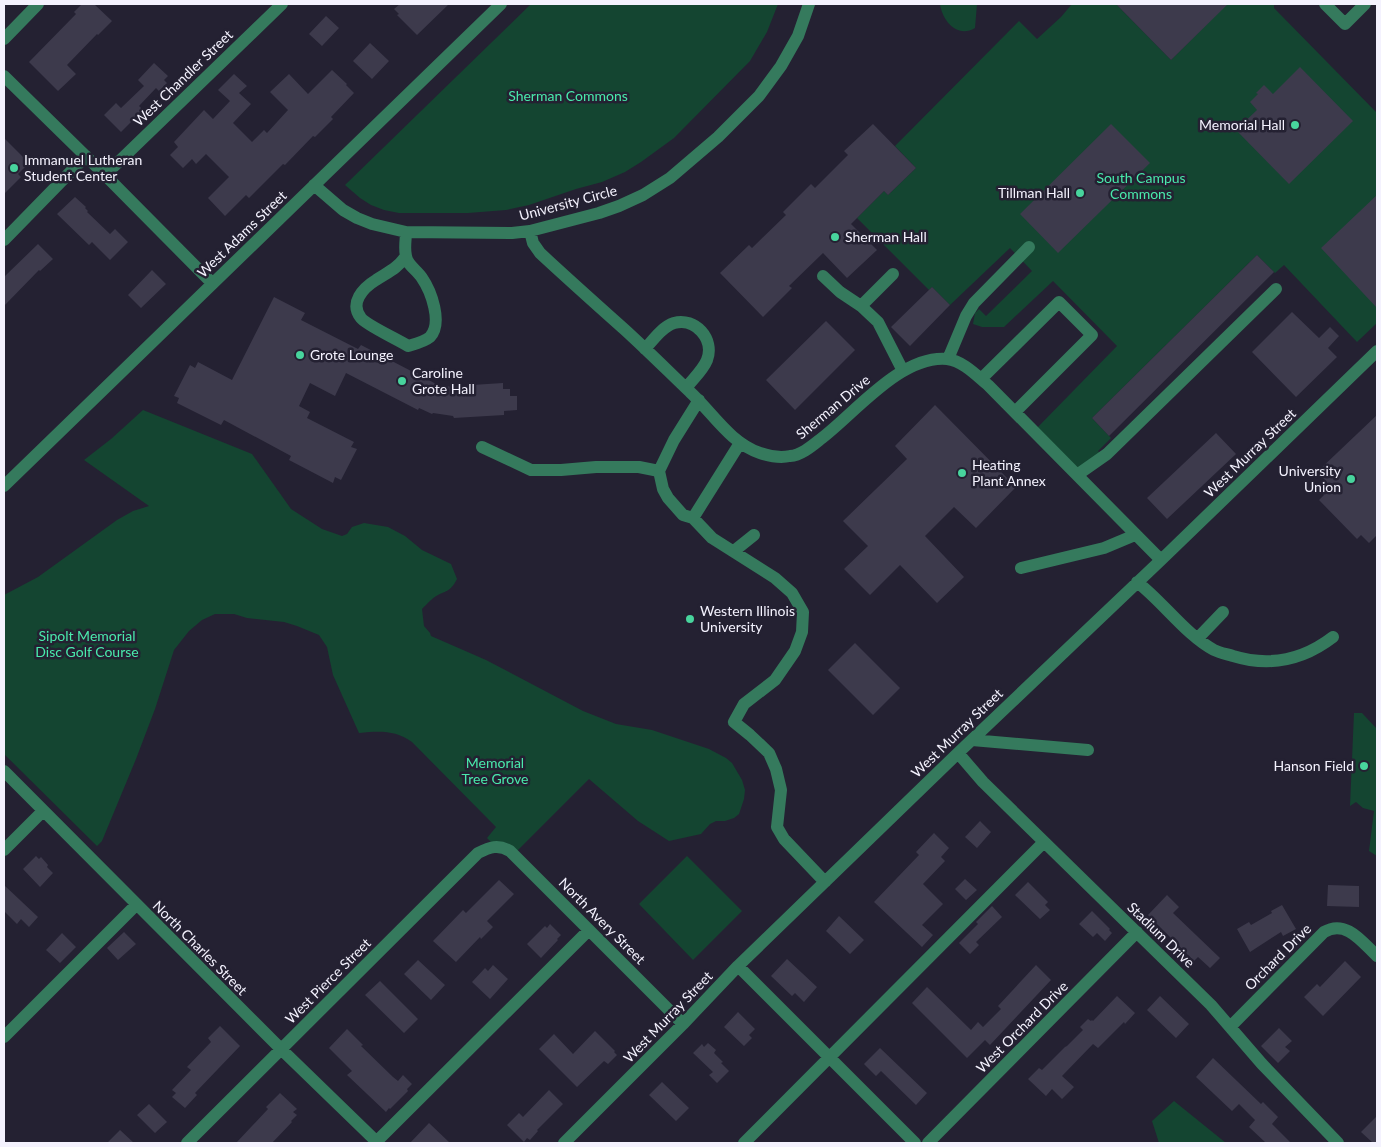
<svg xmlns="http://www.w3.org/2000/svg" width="1381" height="1147" font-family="Lato,sans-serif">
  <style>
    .green { fill: #144531 }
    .building { fill: #3d3a4c }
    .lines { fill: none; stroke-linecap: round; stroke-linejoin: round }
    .minor { stroke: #357a5d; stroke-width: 12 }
    .poi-dot { fill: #48d49d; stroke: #242132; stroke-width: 2 }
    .labels { text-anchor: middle; stroke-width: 5; stroke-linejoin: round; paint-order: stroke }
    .street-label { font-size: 14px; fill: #f4f2fe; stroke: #242132 }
    .park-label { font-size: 14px; fill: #49eaac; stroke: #242132 }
    .poi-label { font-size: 14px; fill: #f4f2fe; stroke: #242132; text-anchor: start }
  </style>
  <rect width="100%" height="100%" fill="#242132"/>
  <path class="green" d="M531,4H778L767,32L750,61L674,138L641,162L625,172L602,182L576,189L529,205L506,210L468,213H399L384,210L371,205L360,198L345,185Z
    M940,4H977L975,28C957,39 942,20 940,4Z
    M1072,4H1116L1171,60L1224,7L1221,4H1274V8L1377,113V323L1357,342L1284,265L1275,273L1257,255L1092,418L1111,438L1098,451L1103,457L1077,475L1034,431L1117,346L1053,281L1004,327H982L973,324L975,313L979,309L986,316L1032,271L1010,248L950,305L932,287L929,290L857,218L884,191L888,195L916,168L895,146L1019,21L1037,39L1061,17Z
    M143,410L252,454L291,509L322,529L342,536L347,534L352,527L364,523L388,527L405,536L422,550L451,564L457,579C451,590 449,590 438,595C432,598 427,604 422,609L424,626L430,633L431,636L486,660L583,711L616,724L652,730L709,749L726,758L732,763L742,780L745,790L744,799L739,814L734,818L725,821H716L710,824L701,834L669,841L638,821L589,779L514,854L495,846L487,838L496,827L412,742C395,730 380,731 359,733L333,675L327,647L319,635L297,626L284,622L247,618L234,614H215L202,620L189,631L174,650L155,709L136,759L102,841L97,846L4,754V595L38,577L117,520L133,511L149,506L84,460L111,439Z
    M1354,713H1362L1377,729V856L1369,851L1374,811L1363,808L1356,802L1350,806Z
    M687,856L742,911L693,960L639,904Z
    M1174,1101L1226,1143H1159L1152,1121Z"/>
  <path class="building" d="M82,4H94L112,21L98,35L97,34L67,65L76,74L58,91L29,62L76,14L74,12Z
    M400,4H449L417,35L397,15L399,14L394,9Z
    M1116,4H1228L1171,60Z
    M326,16L339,28L322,46L309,34Z
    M370,43L389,61L372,79L353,61Z
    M154,63L168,76L164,80L167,83L159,91L156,88L139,106L143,110L121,132L104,115L116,103L121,108L144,86L138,80Z
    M1300,67L1353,121L1289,184L1236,130L1257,110L1250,102L1258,94L1256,93L1264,85L1273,94Z
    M332,70L347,84L346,85L354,93L331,117L333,119L315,137L313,136L285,165L283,164L249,198L246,195L225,216L208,198L229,177L206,154L196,164L192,159L183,168L170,155L178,147L174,142L204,110L213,119L230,101L218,90L234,74L247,86L239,93L251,104L233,123L252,142L264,130L267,133L288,110L270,92L289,74L308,94Z
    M873,124L916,168L888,195L884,191L851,224L877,250L847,278L823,253L789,286L792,288L763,317L720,273L749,245L752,248L786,215L783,212L811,184L815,188L848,155L844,151Z
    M1111,124L1150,163L1058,253L1020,214Z
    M4,138L29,163L18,174L21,177L4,194Z
    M1377,195V308L1321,248Z
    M75,197L86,207L85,208L88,211L87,212L110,234L115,229L128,242L110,260L92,242L89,245L57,214Z
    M38,244L53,259L40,271L39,270L4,306V277Z
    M1257,255L1274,272L1109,436L1092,418Z
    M152,270L166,284L141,308L128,295Z
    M932,287L950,305L910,346L891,327Z
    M274,297L305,313L301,320L358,349L361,345L415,373V372L441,387L503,383V389H510V396H517V410L504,411V415L454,418L453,416L433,413L432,414L419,408L418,410L346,373L335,396L310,383L299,406L310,412L307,418L354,442L351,447L357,449L341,480L335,477L333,483L289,460L291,456L224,420L221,425L177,403L179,398L174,396L190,365L195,368L198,362L232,380Z
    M1292,312L1319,338L1330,327L1339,336L1328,348L1337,357L1296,397L1252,352Z
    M826,321L855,350L795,410L766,380Z
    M935,405L1016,487L976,528L954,507L925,536L964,577L937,603L900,565L870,595L844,569L868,546L843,521L907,459L895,446Z
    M1377,415V535L1369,543L1361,535L1357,539L1319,500L1324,495L1317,488L1325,480L1317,472Z
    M1216,433L1236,454L1167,519L1147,498Z
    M855,643L900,688L873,715L828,670Z
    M980,821L991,832L977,848L965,837Z
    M934,833L949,848L941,857L945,861L923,884L943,904L922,925L933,935L922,947L874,902L919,855L916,852Z
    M36,856L39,859L41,857L48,865L47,867L53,873L40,887L23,869Z
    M965,879L977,890L966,900L955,889Z
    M499,880L514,894L487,921L493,927L481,939L480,937L456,962L433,941L463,910L466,913Z
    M1028,882L1048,902L1045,905L1050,910L1040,919L1015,895Z
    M4,885L38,917L29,927L21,919L17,924L4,911Z
    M1328,885L1359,886V907L1327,906Z
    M1167,895L1179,907L1173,913L1220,958L1210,968L1198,957L1194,961L1148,915Z
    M1282,905L1296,929L1283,936L1281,932L1250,952L1237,929L1249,922L1251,925L1272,913L1271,911Z
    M992,906L1002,917L976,942L979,945L970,954L959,943L978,924L976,922Z
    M1092,911L1110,929L1109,930L1112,933L1105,941L1097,933L1093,937L1079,924Z
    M839,916L864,940L850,954L826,931Z
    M550,924L561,935L557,939L558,940L541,958L527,944L545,926L547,928Z
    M124,932L136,944L118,960L107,948Z
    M62,933L76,947L60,963L46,950Z
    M787,959L817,987L804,1002L795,993L792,996L771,976Z
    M418,960L445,985L431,1000L404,974Z
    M1345,961L1361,977L1323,1016L1304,997L1317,984L1320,987Z
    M493,965L508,979L490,999L472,982L485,968L488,971Z
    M1036,965L1051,980L990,1045L985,1040L967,1058L912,1003L927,987L971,1030L978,1022L983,1027L1001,1009L998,1006Z
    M380,981L418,1019L404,1033L365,995Z
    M1117,996L1135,1013L1125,1024L1124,1022L1098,1048L1093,1044L1062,1076L1074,1087L1062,1099L1052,1089L1046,1096L1028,1079L1039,1068L1042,1070L1065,1047L1067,1046L1083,1030L1080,1027L1088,1019L1091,1021L1092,1020L1093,1021Z
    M1160,996L1189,1024L1176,1038L1147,1010Z
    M738,1012L755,1029L749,1035L752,1038L744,1046L724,1027Z
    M220,1026L240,1046L195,1093L197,1095L185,1108L172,1097L176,1093L172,1090L191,1070L187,1067L211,1042L208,1038Z
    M1279,1028L1292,1041L1285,1047L1290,1051L1278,1063L1261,1046Z
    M347,1029L363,1045L361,1046L393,1077L398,1081L403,1075L412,1084L407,1089L408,1091L390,1109L389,1108L386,1112L347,1075L352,1071L329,1048Z
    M595,1031L615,1051L614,1052L617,1055L608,1064L604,1061L603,1062L577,1087L539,1049L554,1034L573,1054Z
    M708,1043L716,1050L714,1053L723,1062L721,1063L729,1071L717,1083L709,1075L713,1072L693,1053L702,1044L704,1047Z
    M880,1048L927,1093L916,1105L881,1071L876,1076L864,1064Z
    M1213,1058L1261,1104L1263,1102L1278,1117L1272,1124L1291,1143H1266L1249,1127L1255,1120L1239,1104L1232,1111L1196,1077Z
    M662,1082L689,1108L676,1121L649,1095Z
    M549,1090L563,1104L537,1130L538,1131L530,1140L527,1138L524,1142L507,1125L519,1113L523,1117Z
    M280,1093L297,1109L293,1112L297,1115L291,1121L292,1122L272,1143H236L268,1109L266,1107Z
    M149,1104L167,1122L155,1133L137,1115Z
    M1377,1116V1143H1373L1361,1132Z
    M429,1123L450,1143H410Z
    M120,1130L134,1143H107Z"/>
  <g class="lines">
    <path class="minor" d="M1325,4L1345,24L1365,4
      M4,39L38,4
      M4,76L105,175L212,283
      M105,175L282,4
      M314,185L343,210L357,218L372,224L406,232L512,233L530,231L599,213L619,206L643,195L670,178L718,137L759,96L781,66L798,36L809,4
      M530,231L533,243L540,253C568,279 596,304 624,329C646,349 668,371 690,392C712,412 730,443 760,453C769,456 781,458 790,456C802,455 813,445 822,438C856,412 901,355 947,359C963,361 976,375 988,385L1161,560
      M4,240L86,156
      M406,256C397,269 388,272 376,280C363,288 349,303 361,318C366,325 399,340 408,346C415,344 424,342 430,337C443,323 431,291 422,278C417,270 407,265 406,256C404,248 406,239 406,232
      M893,274L861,306L878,322L903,371
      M823,276L840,292L861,306
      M645,349C653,340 662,327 674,323C695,317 715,339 707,360C703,370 693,379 686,388
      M948,359L966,316L974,303L1029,247
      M981,379L1059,302L1092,335L1015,412
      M699,400L674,440L659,471L663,489L668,498L683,515L693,518L712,538L775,578L792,593L803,612L802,632L795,651L775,680L744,704L734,722L750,735L769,753L776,769L781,790L777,827L784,839L825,882
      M482,447L531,470H561L596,467H639L659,471
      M1077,475L1107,454L1276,289
      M4,486L501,4
      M693,518L740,443
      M734,551L754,535
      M1021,568L1104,548L1135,535
      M1137,582C1163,602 1186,635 1214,650C1220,653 1227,654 1233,656C1269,667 1303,660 1333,637
      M1198,638L1223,612
      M972,740L1088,750
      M958,753L983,782L1211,1005L1262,1064L1338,1143
      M4,771L281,1049L378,1143
      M4,850L43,811
      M738,966L915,1143
      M1230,1027L1324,932C1346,919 1362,942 1377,956
      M4,1037L136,905
      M187,1143L478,853C490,847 498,844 510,851L683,1024
      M375,1143L589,930
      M564,1143L683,1024L738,966L958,753L1161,560L1377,351
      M744,1143L1044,842
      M928,1143L1137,932"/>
  </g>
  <g class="poi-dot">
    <circle cx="1295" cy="125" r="5"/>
    <circle cx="14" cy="168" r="5"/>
    <circle cx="1080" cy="193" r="5"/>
    <circle cx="835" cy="237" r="5"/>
    <circle cx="300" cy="355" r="5"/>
    <circle cx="402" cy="381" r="5"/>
    <circle cx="962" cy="473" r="5"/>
    <circle cx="1351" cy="479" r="5"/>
    <circle cx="690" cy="619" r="5"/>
    <circle cx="1364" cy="766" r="5"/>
  </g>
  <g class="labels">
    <g class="street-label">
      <text transform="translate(183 78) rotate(-44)" y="5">West Chandler Street</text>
      <text transform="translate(568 203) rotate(-15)" y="5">University Circle</text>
      <text transform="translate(242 234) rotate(-44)" y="5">West Adams Street</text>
      <text transform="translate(833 407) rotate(-40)" y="5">Sherman Drive</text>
      <text transform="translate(1250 453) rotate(-44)" y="5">West Murray Street</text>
      <text transform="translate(957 733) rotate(-44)" y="5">West Murray Street</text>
      <text transform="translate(602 921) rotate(45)" y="5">North Avery Street</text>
      <text transform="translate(1161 935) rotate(44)" y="5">Stadium Drive</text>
      <text transform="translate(200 948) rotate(45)" y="5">North Charles Street</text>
      <text transform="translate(1278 957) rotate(-45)" y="5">Orchard Drive</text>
      <text transform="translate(328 981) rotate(-45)" y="5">West Pierce Street</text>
      <text transform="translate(668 1017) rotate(-46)" y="5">West Murray Street</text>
      <text transform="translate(1022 1027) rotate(-45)" y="5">West Orchard Drive</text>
    </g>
    <g class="park-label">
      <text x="568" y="101">Sherman Commons</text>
      <text x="1141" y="183">South Campus<tspan x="1141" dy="16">Commons</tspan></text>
      <text x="87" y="641">Sipolt Memorial<tspan x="87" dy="16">Disc Golf Course</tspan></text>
      <text x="495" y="768">Memorial<tspan x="495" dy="16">Tree Grove</tspan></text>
    </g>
    <g class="poi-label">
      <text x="1285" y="130" text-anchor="end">Memorial Hall</text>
      <text x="24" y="165">Immanuel Lutheran<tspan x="24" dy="16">Student Center</tspan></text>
      <text x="1070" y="198" text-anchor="end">Tillman Hall</text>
      <text x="845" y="242">Sherman Hall</text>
      <text x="310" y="360">Grote Lounge</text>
      <text x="412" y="378">Caroline<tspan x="412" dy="16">Grote Hall</tspan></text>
      <text x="972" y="470">Heating<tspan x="972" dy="16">Plant Annex</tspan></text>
      <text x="1341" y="476" text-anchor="end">University<tspan x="1341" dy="16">Union</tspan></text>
      <text x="700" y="616">Western Illinois<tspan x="700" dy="16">University</tspan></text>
      <text x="1354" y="771" text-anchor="end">Hanson Field</text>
    </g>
  </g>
  <rect width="1381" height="1147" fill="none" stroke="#f4f2fe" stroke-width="10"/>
</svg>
